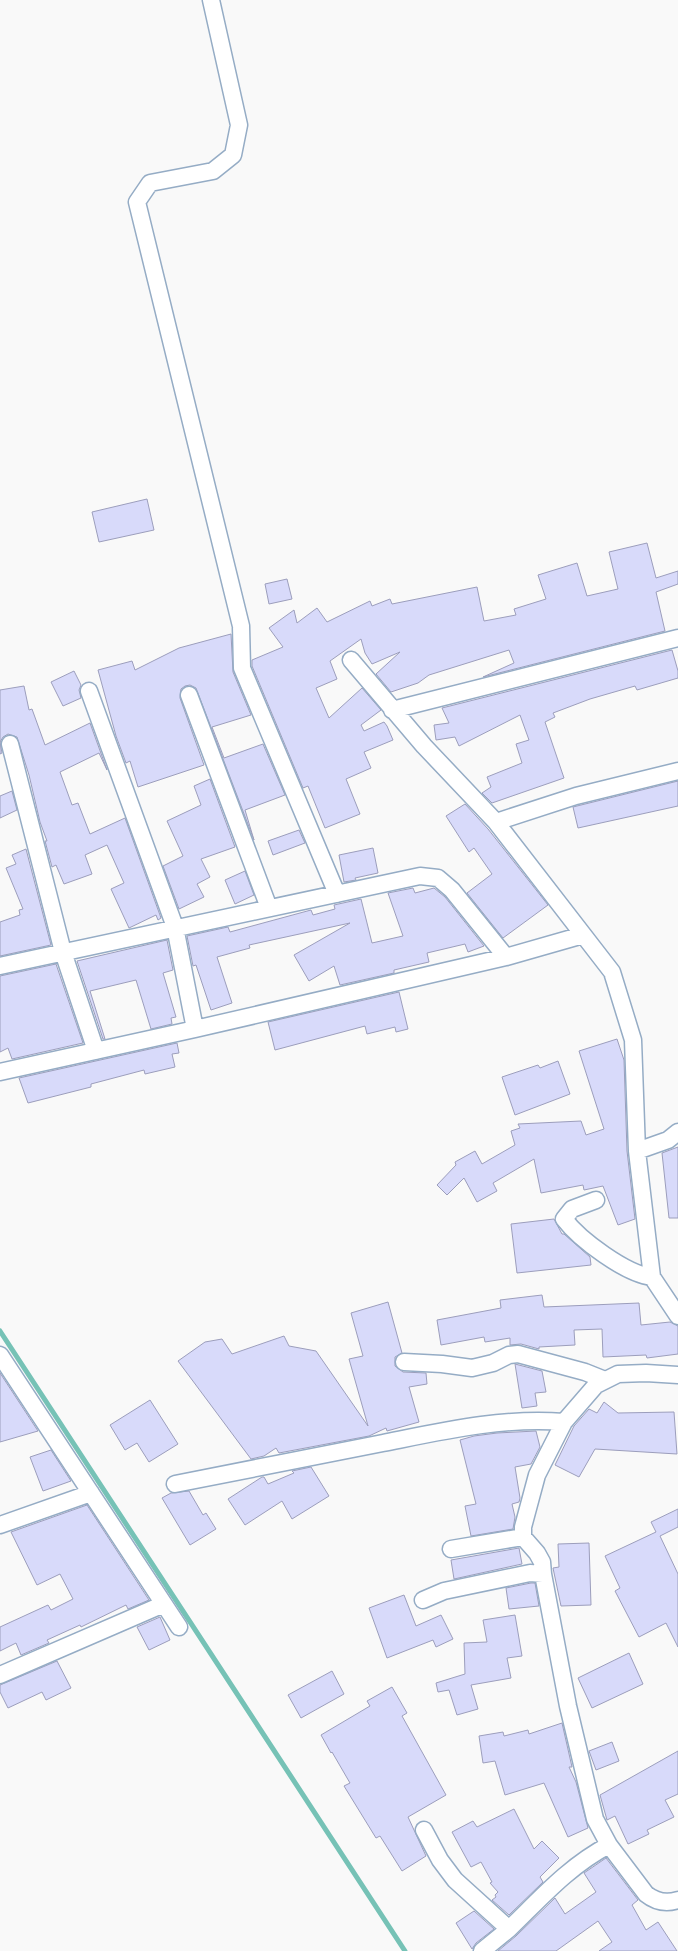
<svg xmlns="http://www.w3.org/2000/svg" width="678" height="1951" font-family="Inter,sans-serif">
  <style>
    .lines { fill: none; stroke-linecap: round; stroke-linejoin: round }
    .stream { stroke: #76c2b6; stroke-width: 5 }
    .building { fill: #d8dafa; stroke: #9c9ebc }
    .street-casing { stroke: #95acc5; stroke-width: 19 }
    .street { stroke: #fff; stroke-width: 16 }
  </style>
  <rect width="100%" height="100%" fill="#f9f9f9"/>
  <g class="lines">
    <path class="stream" d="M0,1331L405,1951"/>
  </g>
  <path class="building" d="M147,499L154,530L99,542L92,512Z
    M647,543L656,578L678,571V584L656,592L665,631L483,677L514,663L509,650L429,675L418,683L391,692L376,674L400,652L372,664L365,653L361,639L330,661L337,679L316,688L329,718L362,688L381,710L361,725L364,731L384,722L387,726L393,740L364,752L371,768L346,779L360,814L325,828L308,786L303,788L252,666V660L283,647L269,628L294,610L297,623L317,608L327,622L370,601L372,606L390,599L392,604L477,587L484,621L516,615L514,609L546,599L538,575L577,563L587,596L618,589L609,552Z
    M287,579L292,599L269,604L265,584Z
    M231,634L233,672L251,715L212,727L224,758L263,744L285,795L245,810L254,840L196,688L190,685L185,686L181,689L180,698L204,765L138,787L130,761L126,763L116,736L98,670L132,661L135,670L179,648Z
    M672,650L678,671V678L637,690L635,686L590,699L553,713L555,717L545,722L564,778L492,803L482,793L491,787L487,777L522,763L516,744L529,740L520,715L459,746L455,737L436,740L434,725L449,723L442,708Z
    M74,671L81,685L79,690L81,698L63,706L51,682Z
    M24,686L29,710L32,709L45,745L90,723L107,770L99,753L60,772L72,805L78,803L90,834L125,818L161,918L158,920L156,915L129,928L111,889L124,883L107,845L85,855L92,874L64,884L56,865L52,867L45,841H47L40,822L29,775L17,737L8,734L3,737L0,742L2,753L0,754V690Z
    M210,779L235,847L201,859L210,877L197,884L204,897L179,909L163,866L183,856L167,821L201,805L194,786Z
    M678,781V806L578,828L573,807Z
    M12,791L17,810L0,818V796Z
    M465,804L488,829L548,905L503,938L467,893L492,874L474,848L469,852L446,816Z
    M299,830L305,843L273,855L268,841Z
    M373,848L378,873L355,878L356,880L344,882L339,855Z
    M26,849L51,945L0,956V922L20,915L19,910L23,909L6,868L16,864L12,855Z
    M245,871L254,895L235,904L225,880Z
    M413,888L415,893L434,888L445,897L484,946L468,952L465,944L427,953L429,962L394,970V973L340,985L334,966L309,981L294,955L350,923L249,945L250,948L217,957L232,1003L211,1010L196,965L193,966L187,936L228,927L230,932L311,910L313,915L335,909L334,905L361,899L372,943L403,936L388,893Z
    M167,940L173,970L163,973L176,1017L171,1018L172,1024L151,1029L136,980L90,991L105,1039H103L77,961Z
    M56,964L83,1043L12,1059L8,1048L0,1052V976Z
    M399,992L408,1029L396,1032L395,1027L367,1034L365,1026L275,1050L268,1022Z
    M617,1039L624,1060L627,1151L635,1219L618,1225L603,1186L584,1190L583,1185L541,1193L534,1159L493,1183L497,1191L477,1202L464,1178L447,1195L437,1185L456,1165L455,1162L475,1151L482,1164L515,1145L511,1131L520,1128L518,1124L581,1121L586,1135L604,1129L579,1051Z
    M177,1043L179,1053L172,1054L175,1067L145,1074L144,1070L91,1084V1087L28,1103L19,1078Z
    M558,1061L570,1094L515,1115L502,1077L538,1065L540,1068Z
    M678,1147V1218H669L662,1153Z
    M554,1219L562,1234H564L590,1257L591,1265L517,1273L511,1224Z
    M542,1295L544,1307L639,1303L641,1325L670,1322L678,1326V1354L647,1358L646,1355L603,1357L602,1329L574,1330L575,1345L539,1347V1349L521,1344L510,1345V1338L485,1342L484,1337L441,1345L437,1320L501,1308L500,1300Z
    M388,1302L402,1353L395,1357V1366L403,1372L426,1373L427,1384L409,1387L419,1422L387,1431L386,1428L369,1436L279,1453L276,1448L264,1456L251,1459L178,1361L205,1342L222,1339L232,1354L284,1336L289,1346L316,1351L368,1426L349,1359L363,1356L351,1313Z
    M515,1364L542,1371L546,1392L535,1393L537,1406L522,1408Z
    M0,1373L38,1431L0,1442Z
    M150,1400L178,1444L149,1462L137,1443L125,1450L110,1425Z
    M604,1402L618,1413L674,1412L677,1454L595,1449L579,1477L555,1465L574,1426L589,1409L597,1413Z
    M536,1431L540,1447L531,1464L515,1467L520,1498L519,1502L512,1504L515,1517L513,1529L471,1536L465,1506L476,1504L460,1440L474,1436L497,1433Z
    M51,1450L71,1481L43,1491L30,1457Z
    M311,1467L329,1496L292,1519L282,1501L245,1525L228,1499L262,1477H264L268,1484L294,1473L292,1471Z
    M189,1491L203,1515L206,1513L216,1529L190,1545L162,1498L171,1493Z
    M87,1505L149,1600L128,1609L126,1605L81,1627L80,1625L47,1640L49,1643L21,1655L16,1643L0,1651V1627L48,1605L51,1610L73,1599L60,1574L37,1585L11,1532Z
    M678,1509V1527L660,1536L678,1574V1647L666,1623L639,1637L615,1591L620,1588L605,1556L656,1532L651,1522Z
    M589,1543L591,1605L561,1606L553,1568L559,1567L558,1544Z
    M519,1548L522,1564L454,1579L451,1560Z
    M531,1583H535L539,1606L509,1609L506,1588Z
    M404,1595L416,1626L441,1615L453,1639L436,1647L433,1640L387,1658L369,1608Z
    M515,1615L522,1656L507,1658L511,1678L471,1685L478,1709L457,1715L449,1690L438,1692L436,1683L465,1674L464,1643L487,1642L483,1620Z
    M160,1617L170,1640L149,1650L137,1627Z
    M629,1653L643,1684L592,1708L578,1678Z
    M57,1661L71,1688L46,1700L42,1692L8,1708L0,1692V1685Z
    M332,1671L344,1694L301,1718L288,1695Z
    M392,1687L407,1713L402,1716L446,1795L408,1817L426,1856L402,1871L380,1836L376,1838L344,1786L350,1783L332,1752L331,1753L321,1735L370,1706L367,1701Z
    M562,1723L572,1767H569L576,1782L588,1828L568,1837L544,1783L505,1795L495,1761L483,1763L479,1736L503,1732L504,1736L528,1730L529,1734Z
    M612,1742L619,1761L596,1770L589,1751Z
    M678,1751V1794L665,1800L674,1817L647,1830L649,1834L628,1844L615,1816L607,1820L600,1795Z
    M514,1809L534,1849L542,1841L559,1858L540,1877L543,1882L509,1915L492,1900L496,1897L495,1895L498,1892L490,1883L492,1882L481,1862L471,1867L452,1832L473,1821L477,1827Z
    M606,1858L638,1900L632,1905L646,1930L658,1922L677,1951H599L612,1942L598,1921L556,1951H498L516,1936L555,1898L565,1914L596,1892L584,1873Z
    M474,1911L494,1929L476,1943L472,1949L456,1923Z"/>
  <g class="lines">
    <g class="street-casing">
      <path id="street" d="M211,0L239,125L233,155L213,171L150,183L137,202L241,626L242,668L337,894
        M351,660L424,746L496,822L612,972L633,1040L637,1151L652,1277L678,1316
        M89,691L175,927L195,1029
        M189,695L269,908
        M392,710L678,638
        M10,744L63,952L96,1051
        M496,822L576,796L678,771
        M0,966L420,876L438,878L452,890L506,957
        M0,1072L195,1029L506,957L583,935
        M637,1151L668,1140L678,1132
        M596,1200L572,1209L564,1219C580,1240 626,1274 652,1277
        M0,1355L179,1627
        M404,1362L442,1364L472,1368L493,1363L509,1355L518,1354L585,1372L605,1380
        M678,1375L646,1373L618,1374L596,1385L564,1422L537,1475L523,1527V1537L537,1553L542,1562L543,1574L568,1706L595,1819L609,1845L646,1894C656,1902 666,1904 678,1900
        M175,1484C244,1470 314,1457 383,1443C443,1431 503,1417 564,1422
        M0,1525L91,1493
        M451,1549L523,1537
        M423,1600L444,1591L530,1573L543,1574
        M0,1675L164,1604
        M424,1830L440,1860L455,1880L509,1929C541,1898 569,1866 609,1845
        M482,1951L509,1929"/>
    </g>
    <use href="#street" class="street"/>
  </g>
</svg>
